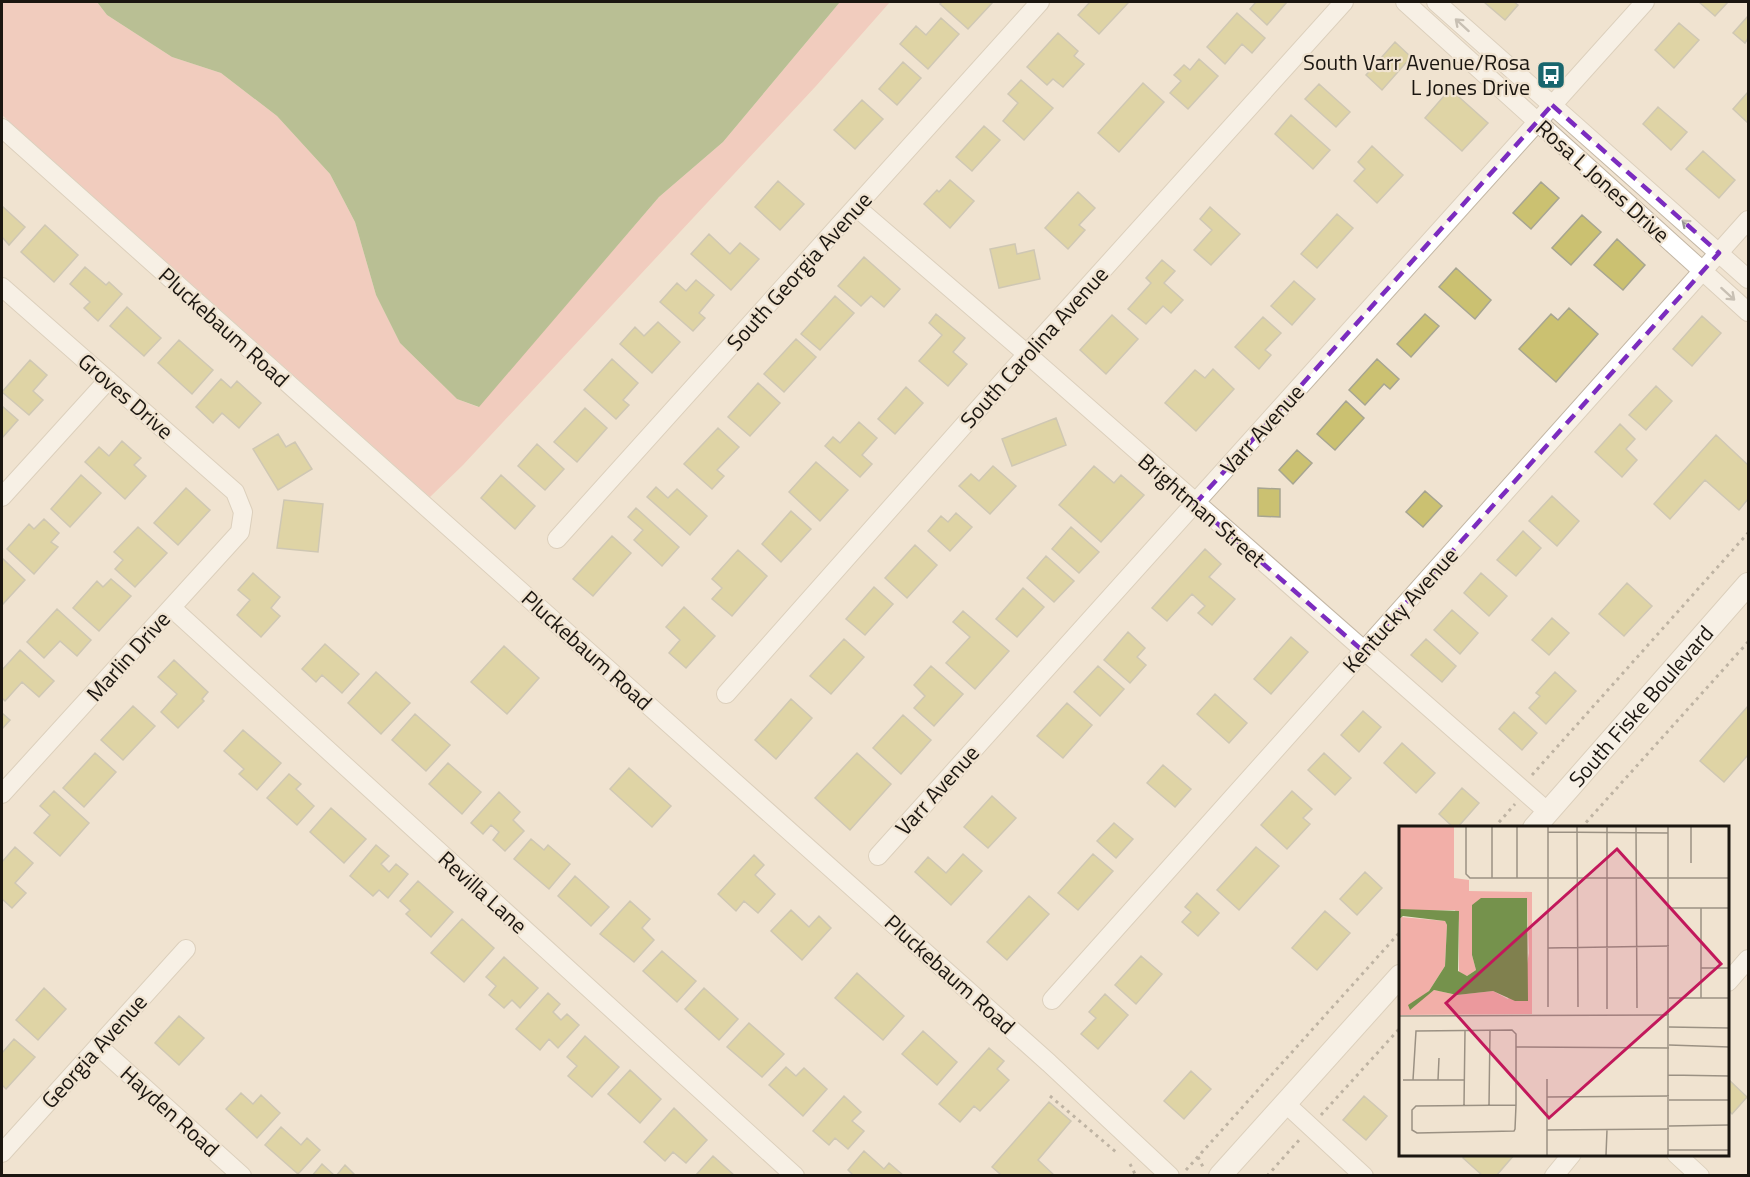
<svg xmlns="http://www.w3.org/2000/svg" width="1750" height="1177" font-family="'Titillium Web',sans-serif">
  <style>
    .green { fill: #f2afa8 }
    .water { fill: #75924c }
    .building { fill: #cbc171; stroke: #a7a591; stroke-width: 1.5 }
    .lines { fill: none; stroke-linecap: round; stroke-linejoin: round }
    .minor-casing { stroke: #c3b7a5; stroke-width: 20 }
    .major-casing { stroke: #c3b7a5; stroke-width: 24 }
    .path { stroke: #82796d; stroke-width: 3; stroke-dasharray: 3 4.5; stroke-linecap: butt }
    .minor { stroke: #fff; stroke-width: 18 }
    .major { stroke: #fff; stroke-width: 22 }
    .oneway { stroke: #989693 }
    .marked { fill: none; stroke: #7b2cbf; stroke-width: 4.5; stroke-dasharray: 12 8; stroke-linejoin: round }
    .labels { text-anchor: middle; stroke-width: 4.5; stroke-linejoin: round; paint-order: stroke }
    .poi-label { font-size: 22px; fill: #1b1610; stroke: #f0e3d0; text-anchor: end }
    .street-label { font-size: 22px; fill: #1b1610; stroke: #f0e3d0 }
    .inset-road { fill: none; stroke: #9b9183; stroke-width: 1.5 }
    .view { fill: #c2185b; fill-opacity: 0.15; stroke: #c2185b; stroke-width: 3 }
    .inset-edge { fill: none; stroke: #1b1610; stroke-width: 3 }
  </style>
  <rect width="100%" height="100%" fill="#f0e3d0"/>
  <path class="green" d="M2,2H97L107,15L172,57L221,73L277,116L330,174L355,222L376,295L400,343L457,399L478,407L659,197L723,142L840,2H890L816,86L463,465L430,497L2,115Z"/>
  <path class="water" d="M97,2H840L723,142L659,197L479,407L457,399L400,343L376,295L355,222L330,174L277,116L221,73L172,57L107,15Z"/>
  <path class="building" d="M942,2H993L968,29L940,4Z
    M1090,2H1126L1128,3L1099,34L1078,15Z
    M1256,2H1287L1267,25L1250,9Z
    M1484,2H1514L1518,5L1505,20Z
    M1699,2H1728L1715,16Z
    M1237,13L1265,38L1252,53L1242,44L1225,64L1207,47Z
    M1748,16V38L1745,43L1733,33Z
    M941,18L959,34L928,69L900,44L916,26L926,35Z
    M1679,23L1699,40L1674,68L1655,50Z
    M1058,33L1078,51L1074,56L1084,64L1063,87L1053,79L1047,85L1027,67Z
    M1395,42L1411,57L1382,90L1366,75Z
    M1199,59L1218,76L1188,109L1170,93L1181,81L1174,75L1184,65L1190,70Z
    M903,62L921,78L897,105L879,89Z
    M1021,80L1053,108L1024,140L1003,121L1018,103L1008,94Z
    M1143,83L1164,102L1119,152L1098,133Z
    M1319,84L1350,112L1336,127L1305,99Z
    M1450,89L1488,123L1462,151L1425,118Z
    M1748,92V123L1733,109Z
    M862,100L883,119L855,149L834,130Z
    M1658,107L1687,132L1671,150L1643,124Z
    M1291,115L1330,150L1313,169L1275,134Z
    M984,126L1000,140L972,171L956,157Z
    M1372,146L1403,175L1377,203L1354,181L1365,169L1358,162Z
    M1703,151L1735,180L1719,198L1686,169Z
    M950,180L974,201L950,228L924,204L937,190L939,192Z
    M778,181L804,204L780,230L755,207Z
    M1541,182L1559,198L1531,229L1513,213Z
    M1078,192L1095,208L1079,225L1085,230L1068,249L1045,228Z
    M2,206L25,227L9,245L2,237Z
    M1210,207L1240,234L1211,265L1194,250L1212,230L1200,219Z
    M1337,214L1353,228L1317,268L1301,254Z
    M1582,215L1601,232L1571,265L1552,248Z
    M45,225L78,255L54,282L21,252Z
    M709,234L730,254L740,243L759,259L731,290L691,254Z
    M1617,239L1645,265L1623,290L1594,265Z
    M1015,244L1017,254L1034,250L1040,279L999,288L990,249Z
    M864,257L900,289L884,307L871,296L861,306L838,286Z
    M1162,260L1175,271L1164,283L1183,300L1171,313L1163,306L1146,324L1128,309L1151,283L1146,278Z
    M85,267L106,285L109,282L122,294L98,321L84,308L90,302L70,284Z
    M1456,268L1491,300L1475,319L1439,287Z
    M696,280L714,295L699,313L705,318L693,331L660,302L677,283L686,291Z
    M1294,281L1315,299L1292,325L1271,306Z
    M835,296L854,313L820,350L801,334Z
    M127,307L161,338L144,356L110,326Z
    M1569,308L1598,334L1556,382L1519,349L1551,314L1558,320Z
    M936,314L965,338L953,352L967,364L948,386L919,361L942,335L929,323Z
    M1425,314L1439,326L1411,357L1397,344Z
    M1112,315L1138,339L1106,374L1080,350Z
    M1702,316L1721,333L1692,366L1673,349Z
    M1263,317L1281,333L1265,350L1271,355L1259,369L1235,347Z
    M658,322L680,342L652,373L620,344L635,327L644,336Z
    M796,339L816,357L784,392L764,374Z
    M179,340L213,370L192,394L158,363Z
    M612,359L638,383L623,400L629,405L616,419L584,390Z
    M1377,359L1399,379L1390,389L1384,384L1365,405L1349,390Z
    M30,360L47,375L33,391L43,400L29,415L2,392Z
    M1213,369L1234,389L1196,431L1165,403L1195,370L1205,378Z
    M221,379L231,388L237,381L261,403L239,428L222,413L213,423L196,407Z
    M758,383L780,403L750,436L728,417Z
    M1656,386L1672,401L1646,430L1629,415Z
    M906,387L923,403L895,434L878,419Z
    M1346,401L1364,418L1335,450L1317,434Z
    M2,406L18,420L2,438Z
    M585,408L607,428L577,462L554,442Z
    M1056,418L1066,445L1012,466L1002,439Z
    M859,422L877,438L862,455L872,464L860,477L825,446L833,437L840,443Z
    M1620,424L1635,439L1626,449L1637,460L1622,477L1595,452Z
    M718,428L739,447L717,470L724,476L712,489L684,464Z
    M278,434L286,447L295,442L312,469L278,490L253,449Z
    M1716,435L1748,465V499L1739,510L1705,480L1670,519L1654,504Z
    M122,441L141,458L134,465L146,476L125,499L85,462L99,447L109,456Z
    M537,444L564,469L545,490L518,466Z
    M1297,450L1312,463L1293,484L1279,470Z
    M816,462L848,490L820,521L789,492Z
    M993,466L1016,486L990,514L959,486L971,474L979,481Z
    M1094,466L1114,483L1121,475L1144,495L1101,542L1059,505Z
    M81,475L101,493L70,527L51,509Z
    M501,475L535,506L515,529L481,498Z
    M656,487L668,498L677,489L707,516L690,535L647,497Z
    M186,488L210,510L178,545L154,523Z
    M1258,488L1280,489V517L1258,516Z
    M1425,491L1442,506L1423,527L1406,512Z
    M1552,496L1579,521L1557,546L1529,521Z
    M284,500L323,504L318,552L277,548Z
    M636,508L679,547L662,566L634,540L643,530L628,517Z
    M791,511L811,529L781,562L762,544Z
    M956,513L972,527L950,551L928,531L941,516L948,522Z
    M44,519L59,533L51,542L58,547L34,574L7,549L29,524L34,529Z
    M138,527L167,553L135,587L115,569L123,560L114,552Z
    M1071,527L1099,552L1079,573L1052,549Z
    M1523,531L1541,548L1516,576L1497,560Z
    M612,536L631,553L593,596L573,579Z
    M915,545L937,565L907,598L885,578Z
    M1205,549L1221,564L1209,577L1235,599L1212,625L1198,613L1205,606L1192,594L1167,621L1152,608Z
    M738,550L767,576L732,616L712,599L722,588L712,579Z
    M1046,556L1074,581L1054,602L1027,578Z
    M2,558L25,580L2,605Z
    M253,573L280,597L271,608L280,616L261,637L237,615L250,600L238,590Z
    M1481,573L1507,596L1489,616L1464,593Z
    M111,579L131,596L99,631L73,608L97,581L103,587Z
    M1627,583L1652,606L1624,636L1599,614Z
    M874,587L893,604L865,635L846,619Z
    M1023,588L1044,607L1017,637L996,619Z
    M684,607L715,636L686,668L669,653L680,640L666,627Z
    M57,609L91,640L77,656L60,641L44,658L27,642Z
    M1452,610L1478,633L1460,654L1434,630Z
    M963,611L1009,651L975,689L946,663L970,637L953,622Z
    M1552,618L1569,633L1549,655L1532,640Z
    M1128,632L1145,648L1137,657L1146,665L1130,683L1104,660Z
    M1291,637L1308,652L1271,694L1254,679Z
    M844,639L864,657L831,694L810,676Z
    M1426,639L1456,666L1442,682L1411,655Z
    M325,644L359,674L342,693L322,675L316,682L302,669Z
    M504,646L539,678L507,714L471,682Z
    M20,650L54,681L39,697L22,682L5,701L2,698V670Z
    M174,660L208,692L202,699L204,701L178,728L161,712L177,694L158,677Z
    M931,666L963,694L934,726L914,708L925,696L914,685Z
    M1098,666L1124,689L1100,716L1074,692Z
    M376,672L410,703L381,734L348,703Z
    M1555,672L1576,691L1546,724L1529,708L1540,696L1536,693Z
    M1215,694L1247,723L1229,743L1197,714Z
    M791,699L812,718L776,759L755,740Z
    M1067,703L1092,725L1063,758L1037,736Z
    M133,706L155,726L123,760L101,740Z
    M1748,706V755L1724,782L1700,761Z
    M1363,711L1381,727L1359,752L1341,735Z
    M1514,712L1537,733L1522,750L1499,729Z
    M2,713L10,720L2,729Z
    M415,714L450,745L426,771L392,740Z
    M903,715L931,740L901,774L873,748Z
    M243,730L281,763L257,790L239,774L244,769L224,751Z
    M1402,743L1435,773L1416,793L1384,763Z
    M95,753L116,772L84,807L63,788Z
    M857,753L891,784L850,830L815,798Z
    M1324,753L1351,778L1335,795L1308,770Z
    M448,763L481,792L462,814L429,784Z
    M1163,765L1191,789L1175,807L1147,783Z
    M629,768L671,806L652,827L610,789Z
    M289,774L301,784L296,789L314,806L297,825L267,798Z
    M1462,788L1479,803L1457,828H1454L1439,814Z
    M54,791L89,823L60,856L34,833L50,815L40,806Z
    M1292,791L1312,809L1303,818L1310,824L1287,849L1261,825Z
    M499,792L520,812L513,820L524,831L505,851L493,840L499,832L491,825L483,834L471,823Z
    M992,796L1016,818L988,848L964,827Z
    M331,808L366,839L344,863L310,832Z
    M1114,823L1133,839L1116,858L1097,841Z
    M531,839L544,850L548,845L570,864L549,889L514,859Z
    M376,845L389,856L381,864L389,872L396,864L408,874L388,898L379,890L373,896L350,876Z
    M15,847L33,863L15,883L26,893L12,908L2,899V862Z
    M1256,847L1279,866L1239,910L1217,890Z
    M963,854L982,871L951,905L915,872L928,857L946,873Z
    M1093,854L1113,871L1078,910L1058,893Z
    M754,855L764,865L755,875L775,894L758,913L744,901L736,911L718,894Z
    M1365,872L1382,888L1357,915L1340,899Z
    M575,876L609,907L591,926L558,896Z
    M418,881L453,912L431,937L406,914L410,910L400,901Z
    M1197,893L1219,913L1198,936L1182,922L1191,912L1185,907Z
    M1029,896L1049,914L1007,960L987,942Z
    M630,901L650,919L642,928L654,940L634,962L600,934Z
    M791,910L809,927L819,916L831,928L802,960L771,931Z
    M1325,911L1350,933L1317,970L1292,948Z
    M462,919L494,948L464,982L431,953Z
    M662,951L696,981L677,1002L643,971Z
    M1141,956L1162,974L1136,1004L1115,985Z
    M504,957L538,988L520,1008L512,1000L504,1008L489,995L496,986L486,977Z
    M857,973L904,1016L883,1040L835,998Z
    M44,988L66,1009L38,1040L16,1020Z
    M704,988L738,1019L719,1040L685,1009Z
    M548,993L560,1004L553,1012L561,1020L567,1014L579,1025L558,1048L549,1039L540,1050L516,1029Z
    M1105,994L1128,1015L1098,1049L1081,1034L1096,1018L1089,1012Z
    M179,1016L204,1038L179,1065L155,1043Z
    M749,1023L784,1054L762,1077L727,1047Z
    M923,1031L957,1062L937,1085L902,1054Z
    M585,1036L619,1067L592,1097L568,1076L577,1066L567,1057Z
    M14,1039L35,1057L6,1089L2,1085V1053Z
    M989,1048L1004,1061L997,1069L1009,1080L980,1111L974,1106L960,1122L939,1104Z
    M786,1067L796,1076L804,1068L827,1089L803,1116L769,1085Z
    M630,1070L661,1099L640,1123L608,1094Z
    M1191,1071L1211,1089L1184,1119L1164,1101Z
    M1728,1079L1747,1097L1732,1114L1728,1110Z
    M241,1093L253,1104L261,1095L280,1113L257,1138L226,1109Z
    M844,1096L861,1112L852,1121L864,1131L848,1149L835,1138L829,1145L813,1131Z
    M1364,1096L1387,1116L1366,1140L1343,1120Z
    M1049,1102L1071,1121L1038,1160L1055,1176H999L1000,1174L992,1167Z
    M674,1108L707,1140L686,1163L673,1152L665,1161L644,1142Z
    M281,1127L301,1145L307,1138L320,1150L298,1174L265,1145Z
    M864,1151L884,1169L889,1163L904,1176H854L848,1170Z
    M1466,1154H1515L1496,1176H1483L1463,1158Z
    M713,1156L735,1176H695Z
    M322,1164L335,1176H312Z
    M345,1165L356,1176H336Z"/>
  <g class="lines">
    <g class="minor-casing">
      <path id="minor" d="M1405,2L1748,312
        M1436,2L1748,279
        M2,128L1049,1063L1170,1176
        M856,207L1027,354L1548,812
        M2,287L235,492L243,512L240,532L2,794
        M2,497L108,380
        M557,539L1040,2
        M172,608L795,1176
        M726,694L1027,354L1344,2
        M878,856L1645,2
        M1728,982L1748,959
        M1052,1000L1748,220
        M98,1046L242,1176
        M1285,1103L1364,1176
        M2,1153L186,949
        M1676,1154L1700,1176
        M1554,1176L1572,1154"/>
    </g>
    <g class="major-casing">
      <g id="major">
        <path id="s1" d="M1534,828L1748,584"/>
        <path d="M1220,1176L1400,976"/>
      </g>
    </g>
    <path class="path" d="M1532,775L1748,533
      M1494,828L1515,804
      M1581,828L1748,642
      M1050,1096L1116,1152
      M1321,1115L1400,1028
      M1198,1157L1204,1169
      M1130,1164L1136,1176
      M1186,1170L1400,932
      M1267,1176L1300,1139"/>
    <use href="#minor" class="minor"/>
    <use href="#major" class="major"/>
  </g>
  <defs><path id="oneway-shaft" d="M-6 0H5M1.5-3L5.5 0L1.5 3" fill="none" stroke-width="1.6" stroke-linecap="round" stroke-linejoin="round" transform="scale(1.5)"/></defs>
  <g class="oneway">
    <use href="#oneway-shaft" transform="translate(1462 25) rotate(-138)"/>
    <use href="#oneway-shaft" transform="translate(1689 226) rotate(-139)"/>
    <use href="#oneway-shaft" transform="translate(1728 294) rotate(42)"/>
  </g>
  <path d="M0 0H1750V1177H0ZM1552,105L1719,253L1363,651L1195,504Z" fill="#f0e3d0" fill-opacity=".55" fill-rule="evenodd"/>
  <path class="marked" d="M1552,105L1719,253L1363,651L1195,504Z"/>
  <defs>
    <g id="bus-square" transform="scale(1.5)"><rect x="-9" y="-9" width="18" height="18" rx="4" fill="#19666d" stroke="#f0e3d0"/><path d="M-5-6H5V4H4V6H2V4H-2V6H-4V4H-5ZM-3.5-4V0h7V-4ZM-3.5 1.2v1.5H-2V1.2ZM2 1.2v1.5H3.5V1.2Z" fill="#fff"/></g>
  </defs>
  <g fill-rule="evenodd">
    <use href="#bus-square" x="1551" y="75"/>
  </g>
  <g class="labels">
    <g class="poi-label">
      <text x="1530" y="70">South Varr Avenue/Rosa<tspan x="1530" dy="25">L Jones Drive</tspan></text>
    </g>
    <g class="street-label">
      <text transform="translate(1603 181) rotate(42)" y="8">Rosa L Jones Drive</text>
      <text transform="translate(799 271) rotate(-48)" y="8">South Georgia Avenue</text>
      <text transform="translate(224 327) rotate(42)" y="8">Pluckebaum Road</text>
      <text transform="translate(1034 347) rotate(-48)" y="8">South Carolina Avenue</text>
      <text transform="translate(126 396) rotate(41)" y="8">Groves Drive</text>
      <text transform="translate(1262 429) rotate(-48)" y="8">Varr Avenue</text>
      <text transform="translate(1202 510) rotate(41)" y="8">Brightman Street</text>
      <text transform="translate(1400 610) rotate(-48)" y="8">Kentucky Avenue</text>
      <text transform="translate(587 650) rotate(42)" y="8">Pluckebaum Road</text>
      <text transform="translate(128 656) rotate(-48)" y="8">Marlin Drive</text>
      <text dy="8" stroke="none"><textPath href="#s1" startOffset="162">South Fiske Boulevard</textPath></text>
      <text transform="translate(937 790) rotate(-48)" y="8">Varr Avenue</text>
      <text transform="translate(483 892) rotate(42)" y="8">Revilla Lane</text>
      <text transform="translate(950 974) rotate(42)" y="8">Pluckebaum Road</text>
      <text transform="translate(94 1051) rotate(-48)" y="8">Georgia Avenue</text>
      <text transform="translate(170 1111) rotate(42)" y="8">Hayden Road</text>
    </g>
  </g>
  <g transform="translate(1399 826)">
    <rect width="330" height="330" fill="#f0e3d0"/>
    <path d="M0,1H55V52L70,54V65L133,66V188L0,189L2,91L46,95L48,99L46,140L30,165L15,177L35,164L58,169L94,165L109,173L128,138L130,127L128,72L73,79V129L77,144L68,150L60,148V96L56,84L1,85Z" fill="#f2afa8"/>
    <path d="M82,72H128L129,175H116L94,165L58,169L35,164L11,184L9,179L30,165L46,140L48,99L46,95L4,90L0,93V83L60,85L59,145L68,150L77,144L73,129V79Z" fill="#75924c"/>
    <path class="inset-road" d="M67,1V48L71,52H269M93,1V52M118,1V52M178,1L179,181M208,1V183M237,1L238,182M269,1V329M292,1V37M149,6L269,7M134,52H330M269,82H330M302,82V172M149,122L270,120M302,142H330M270,172H330M149,181V1M0,190L270,189M270,201L330,202M270,219L330,221M117,221L270,222M269,249L330,250M4,254H65M14,254L17,205L113,204L117,208V279L116,303L115,305L18,307L13,304V284L17,280L117,279M39,254L40,232M148,271L270,270M270,274H330M65,279L66,205M90,280L91,205M270,300L330,299M148,304L270,303M269,324H330M148,329V253M207,329L208,304"/>
    <path class="view" d="M218,23L322,138L150,292L47,177Z"/>
    <rect width="330" height="330" class="inset-edge"/>
  </g>
  <rect width="1750" height="1177" fill="none" stroke="#1b1610" stroke-width="6"/>
</svg>
